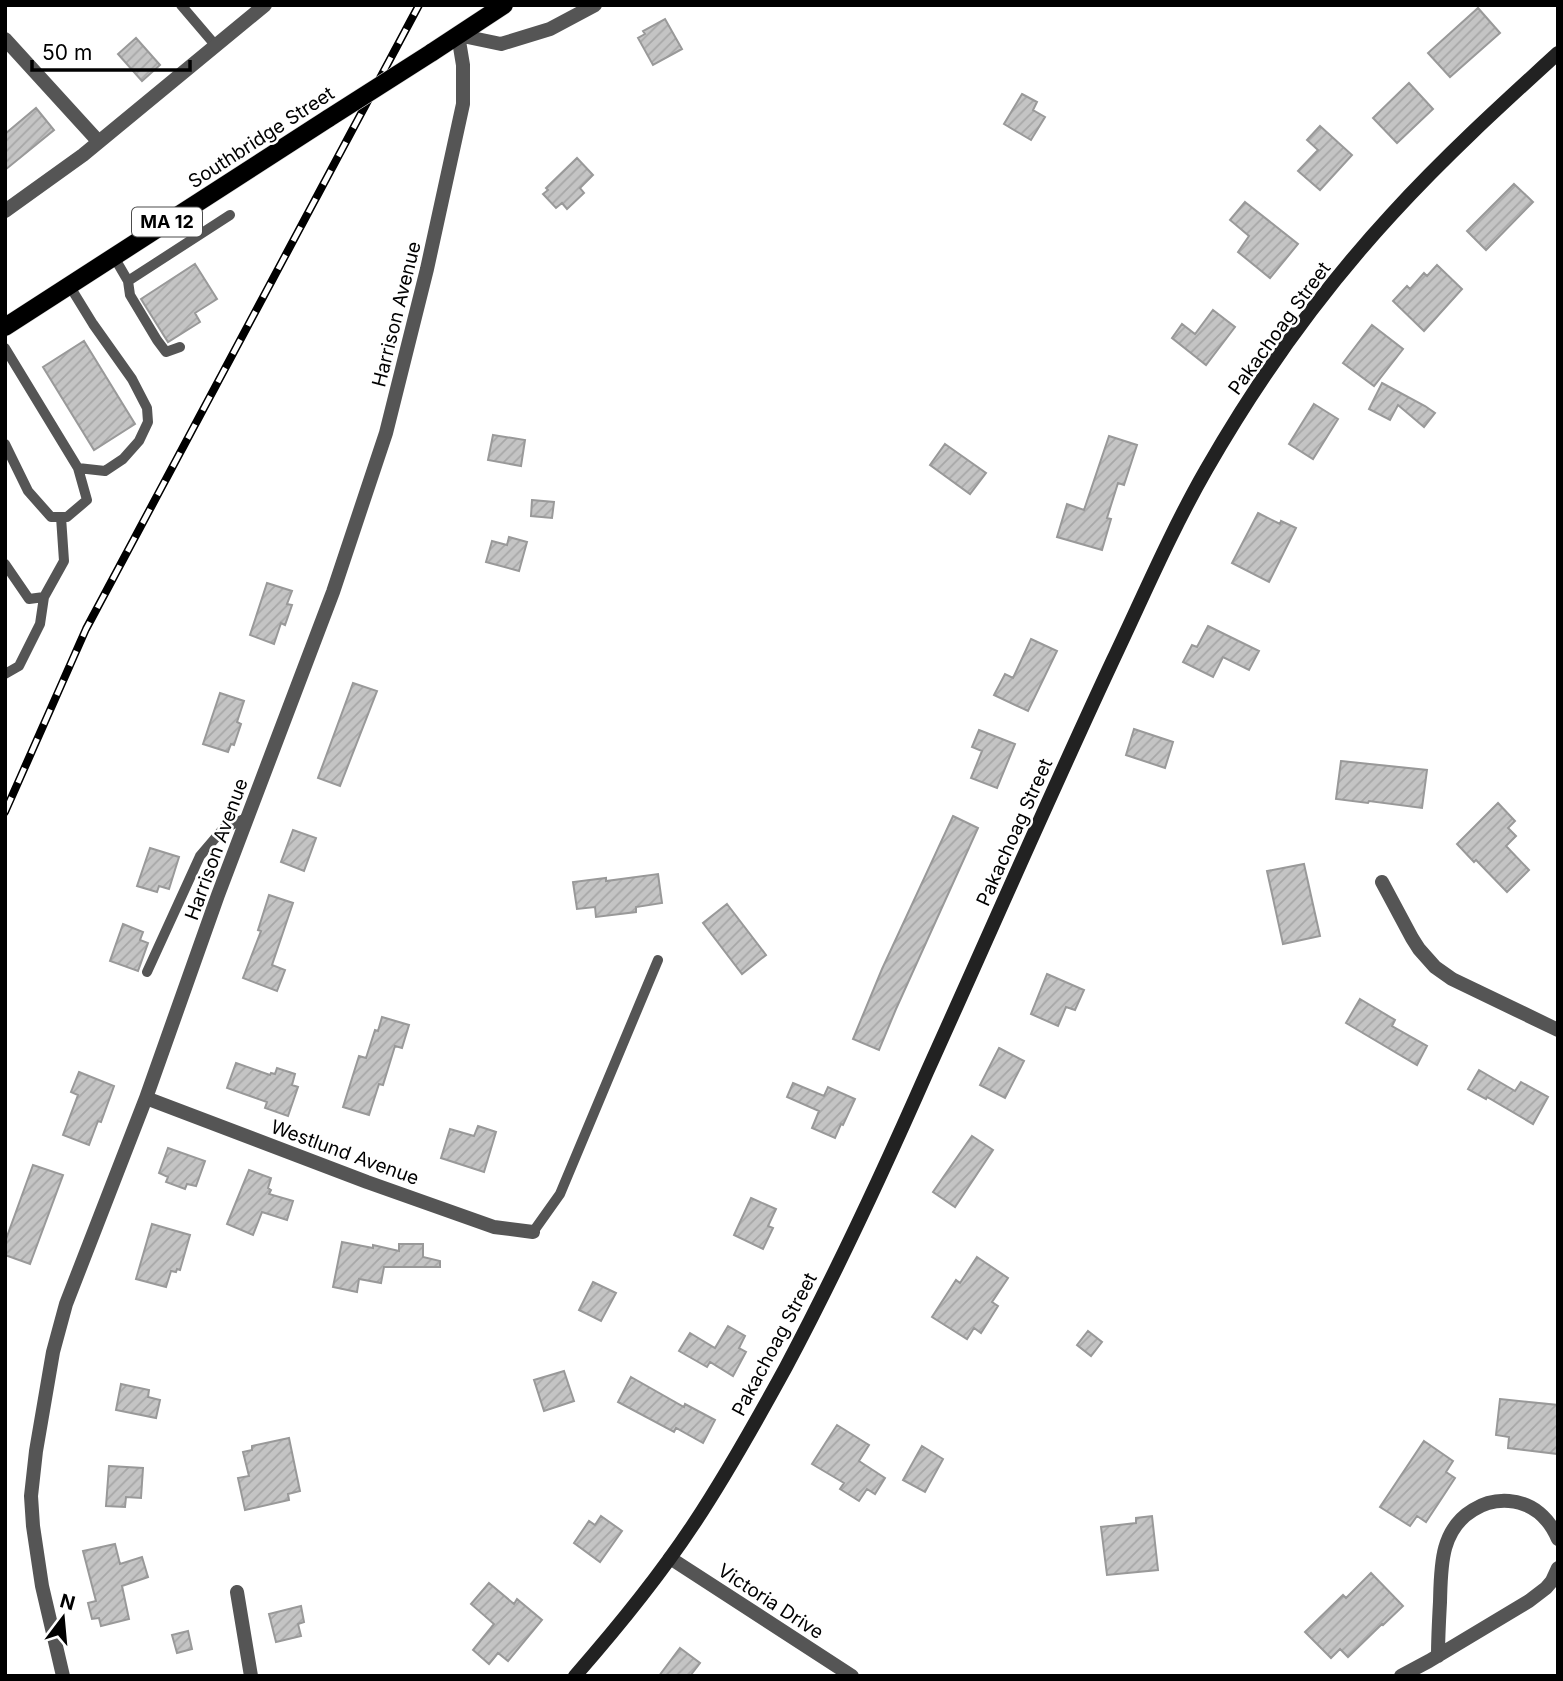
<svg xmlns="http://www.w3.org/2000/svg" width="1563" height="1681" font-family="Inter,sans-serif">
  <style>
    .building { fill: url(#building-hatch); stroke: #999; stroke-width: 2 }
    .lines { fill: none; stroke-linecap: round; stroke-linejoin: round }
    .primary-casing { stroke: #dbdbdb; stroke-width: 19 }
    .lane { stroke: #555; stroke-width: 10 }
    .street { stroke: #555; stroke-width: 14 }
    .secondary { stroke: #222; stroke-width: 14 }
    .primary { stroke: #000; stroke-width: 18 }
    .rail-casing { stroke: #000; stroke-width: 8 }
    .rail { stroke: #fff; stroke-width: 5; stroke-dasharray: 16; stroke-linecap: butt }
    .primary-bridge-casing { stroke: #dbdbdb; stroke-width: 19; stroke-linecap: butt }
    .primary-bridge { stroke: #000; stroke-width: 18 }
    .labels { text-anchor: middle; stroke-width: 5; stroke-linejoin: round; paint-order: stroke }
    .shield { fill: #fff; stroke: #4c4c4c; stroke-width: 2 }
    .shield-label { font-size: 18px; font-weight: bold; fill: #000 }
    .street-label { font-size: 19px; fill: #000; stroke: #fff }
  </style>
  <defs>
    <pattern id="building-hatch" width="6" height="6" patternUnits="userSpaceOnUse" patternTransform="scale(1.75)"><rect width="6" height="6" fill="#c4c4c4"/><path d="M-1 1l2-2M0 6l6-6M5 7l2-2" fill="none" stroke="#a7a7a7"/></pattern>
  </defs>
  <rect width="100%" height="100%" fill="#fff"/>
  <path class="building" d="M1478,8L1500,33L1450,77L1428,53Z
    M665,19L682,49L653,65L638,38L645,34L643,31Z
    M136,38L160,65L142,81L118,54Z
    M1409,83L1433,109L1397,143L1373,118Z
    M1022,94L1037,102L1033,110L1045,117L1031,140L1004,124Z
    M36,108L54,130L5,170V134Z
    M1320,126L1352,155L1320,190L1298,171L1318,150L1307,140Z
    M577,158L593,175L580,188L584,193L567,209L562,203L556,208L543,194L548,190L546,188Z
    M1514,184L1533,202L1486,250L1467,231Z
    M1245,202L1298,244L1270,278L1238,252L1249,236L1230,220Z
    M195,264L217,299L195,313L200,322L168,342L141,299Z
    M1437,265L1462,289L1424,331L1393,301L1407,286L1410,289L1424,273L1427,276Z
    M1213,310L1235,327L1206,365L1172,338L1182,324L1195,334Z
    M1372,325L1403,349L1374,386L1343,363Z
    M84,341L135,424L94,450L43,367Z
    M1382,383L1425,406L1435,413L1424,427L1398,405L1390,420L1369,409Z
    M1314,404L1338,419L1313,459L1289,444Z
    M493,435L525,440L521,466L488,460Z
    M1109,436L1137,445L1124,485L1118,483L1107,518L1111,519L1102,550L1057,537L1067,504L1084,510Z
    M945,444L986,473L970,494L930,465Z
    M532,500L554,502L552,518L531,516Z
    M1258,513L1280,524L1281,521L1296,528L1269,582L1232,563Z
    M509,537L527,542L519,571L486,562L492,541L507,545Z
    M267,583L292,591L287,604L292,605L285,625L281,623L274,644L250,635Z
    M1208,626L1259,651L1249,670L1223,657L1213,677L1183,662L1192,645L1197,647Z
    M1031,639L1057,651L1028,711L994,695L1005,674L1013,678Z
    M353,683L377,691L340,786L318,778Z
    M220,693L244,701L237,722L241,724L234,745L231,744L228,752L203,744Z
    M1134,729L1173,742L1165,768L1126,755Z
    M979,730L1015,744L997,788L971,778L982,751L972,747Z
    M1341,761L1427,770L1422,808L1369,801L1368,803L1336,799Z
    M1498,803L1515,821L1508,828L1516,836L1506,846L1529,870L1507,892L1476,860L1474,862L1457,844Z
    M953,816L978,828L896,1009L879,1050L853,1039L882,969Z
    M293,830L316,838L304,871L281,862Z
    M150,848L179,857L169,889L159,886L157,892L137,886Z
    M1304,864L1320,936L1283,944L1267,871Z
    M658,874L662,903L636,907V912L596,917L595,907L577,909L573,882L606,878V881Z
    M269,895L293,903L272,965L285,970L277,991L243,978L261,931L258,930Z
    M727,904L766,955L742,974L703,923Z
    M123,924L143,932L140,940L148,943L138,971L110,961Z
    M1047,974L1084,990L1075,1010L1066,1007L1058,1026L1031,1014Z
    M1360,999L1395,1020L1392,1026L1427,1046L1417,1065L1346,1023Z
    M382,1017L409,1025L402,1048L395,1046L383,1085L379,1084L369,1115L343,1107L359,1056L366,1058L375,1030L378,1031Z
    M999,1048L1024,1061L1005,1098L980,1085Z
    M236,1063L270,1075L271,1073L275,1074L277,1068L295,1074L292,1085L298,1087L288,1116L265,1108L267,1102L227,1088Z
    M1479,1070L1515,1091L1521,1082L1548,1097L1533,1124L1487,1097L1486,1099L1468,1089Z
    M79,1072L114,1086L101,1122L98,1121L89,1145L63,1135L78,1095L71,1092Z
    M793,1083L824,1096L828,1087L855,1099L843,1125L841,1124L835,1138L812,1128L819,1111L787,1097Z
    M478,1126L496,1132L484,1172L441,1158L450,1129L474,1136Z
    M972,1136L993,1150L955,1207L933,1192Z
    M168,1148L205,1161L196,1186L187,1184L185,1189L166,1182L168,1177L159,1173Z
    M33,1165L63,1175L30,1264L5,1255V1242Z
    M249,1170L271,1178L268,1188L271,1190L269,1194L293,1201L287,1220L262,1212L253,1235L227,1224Z
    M751,1198L776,1209L768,1226L773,1228L763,1249L734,1235Z
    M152,1224L190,1235L180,1270L177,1269L176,1272L171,1271L166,1287L136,1279Z
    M342,1242L373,1248V1245L399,1251V1244H423V1257L440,1261V1267H384L381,1283L359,1279L357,1292L333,1287Z
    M977,1257L1008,1278L992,1302L998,1306L981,1333L974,1328L967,1339L932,1317L956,1280L960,1283Z
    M593,1282L616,1293L601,1321L579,1310Z
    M728,1326L745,1336L739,1348L746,1352L733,1376L710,1362L707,1367L679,1351L690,1333L715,1348Z
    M1088,1331L1102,1342L1091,1356L1077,1345Z
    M564,1371L574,1401L544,1411L534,1380Z
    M631,1377L684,1407L685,1404L715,1420L703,1443L676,1428L674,1432L618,1402Z
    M121,1384L149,1390L148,1397L160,1400L156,1418L116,1410Z
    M1500,1399L1558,1405V1454L1508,1448L1509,1437L1496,1435Z
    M837,1425L869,1445L859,1461L885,1478L875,1494L867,1489L859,1501L840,1489L844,1483L812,1464Z
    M289,1438L300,1491L288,1494L289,1500L245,1510L238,1478L249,1476L243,1452L252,1450V1446Z
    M1424,1441L1453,1461L1446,1472L1455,1478L1426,1522L1417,1516L1410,1526L1380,1507Z
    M922,1446L943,1459L925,1492L903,1480Z
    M109,1466L143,1468L141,1498L126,1497L125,1507L106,1506Z
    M601,1516L622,1531L600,1562L574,1543L589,1521L595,1525Z
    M1152,1516L1158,1570L1107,1575L1101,1527L1136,1523V1518Z
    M115,1544L120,1564L142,1557L148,1577L122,1586L129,1619L101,1626L99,1618L92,1619L88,1603L96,1601L83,1551Z
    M1371,1573L1403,1606L1383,1625L1382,1624L1348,1657L1340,1649L1331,1658L1305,1632L1343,1595L1346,1598Z
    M489,1583L514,1604L517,1599L542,1620L508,1661L498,1653L489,1664L473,1650L494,1624L471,1604Z
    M301,1606L304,1622L298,1624L301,1636L276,1642L269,1614Z
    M188,1631L192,1649L177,1653L172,1635Z
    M680,1648L700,1663L690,1676H659Z"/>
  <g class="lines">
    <g class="primary-casing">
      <path id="primary" d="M431,53L504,5
        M5,327L329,118"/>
    </g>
    <path class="lane" d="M181,5L216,46
      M114,257L128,281L130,295L157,340L166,352L180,347
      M128,281L230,215
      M5,348L78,468L105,471L123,459L139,441L148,422L147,408L132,379L93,324L69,285
      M5,444L28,491L51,517H67L87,500L78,468
      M5,564L29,599L44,597L64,561L61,517
      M5,674L19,666L40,624L44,597
      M147,972L200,856L223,829L248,817
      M533,1232L560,1194L658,960"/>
    <path class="street" d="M5,39L98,141
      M5,211L83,155L265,5
      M1382,882L1412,938L1419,949L1435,967L1452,979L1558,1030
      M146,1098L367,1182L494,1227L533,1232
      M670,1558L852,1676
      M237,1592L251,1676
      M1438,1656C1438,1638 1439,1620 1440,1602C1441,1567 1440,1530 1473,1510C1484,1503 1496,1500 1509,1501C1533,1503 1549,1518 1558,1539
      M63,1676L42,1586L33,1526L31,1496L36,1451L53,1352L66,1304L146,1098L218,895L333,592L386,433L427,269L463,104V65L458,35L501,44L550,29L595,5
      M1401,1676L1429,1661L1529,1601L1546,1588L1552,1581L1558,1568"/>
    <path class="secondary" d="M575,1676C617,1628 658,1578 693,1525C727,1474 757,1420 786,1367C837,1271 883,1172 927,1072C989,935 1049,797 1113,660C1143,597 1171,531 1206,470C1258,379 1321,291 1392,214C1444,157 1501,105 1558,53"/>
    <use href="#primary" class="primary"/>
    <g class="rail-casing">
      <path id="rail" d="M5,812L86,629L419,5"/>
    </g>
    <use href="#rail" class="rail"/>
    <g class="primary-bridge-casing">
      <path id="primary-bridge" d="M329,118L431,53"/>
    </g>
    <use href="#primary-bridge" class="primary-bridge"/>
  </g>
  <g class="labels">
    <rect class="shield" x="132" y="207.5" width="70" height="29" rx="5"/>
    <g class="shield-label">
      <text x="167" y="228">MA 12</text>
    </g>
    <g class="street-label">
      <text transform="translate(261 137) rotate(-33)" y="7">Southbridge Street</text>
      <text transform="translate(396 314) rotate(-76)" y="7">Harrison Avenue</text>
      <text transform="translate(1279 328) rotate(-54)" y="7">Pakachoag Street</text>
      <text transform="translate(1014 832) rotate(-66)" y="7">Pakachoag Street</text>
      <text transform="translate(216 849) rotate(-70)" y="7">Harrison Avenue</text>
      <text transform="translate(345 1152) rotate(20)" y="7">Westlund Avenue</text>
      <text transform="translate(774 1344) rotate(-62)" y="7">Pakachoag Street</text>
      <text transform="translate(771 1601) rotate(33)" y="7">Victoria Drive</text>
    </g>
  </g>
  <rect width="1563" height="1681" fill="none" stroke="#000000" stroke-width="14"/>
  <g transform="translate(63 1618) rotate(16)" stroke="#ffffff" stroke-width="5" paint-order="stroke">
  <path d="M0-5L12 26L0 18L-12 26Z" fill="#000000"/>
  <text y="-10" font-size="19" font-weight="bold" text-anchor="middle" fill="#000000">N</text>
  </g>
  <path d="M32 60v10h158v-10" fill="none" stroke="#000000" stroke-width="3.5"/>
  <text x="42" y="60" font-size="21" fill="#000000" stroke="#ffffff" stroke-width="5" paint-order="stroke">50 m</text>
</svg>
